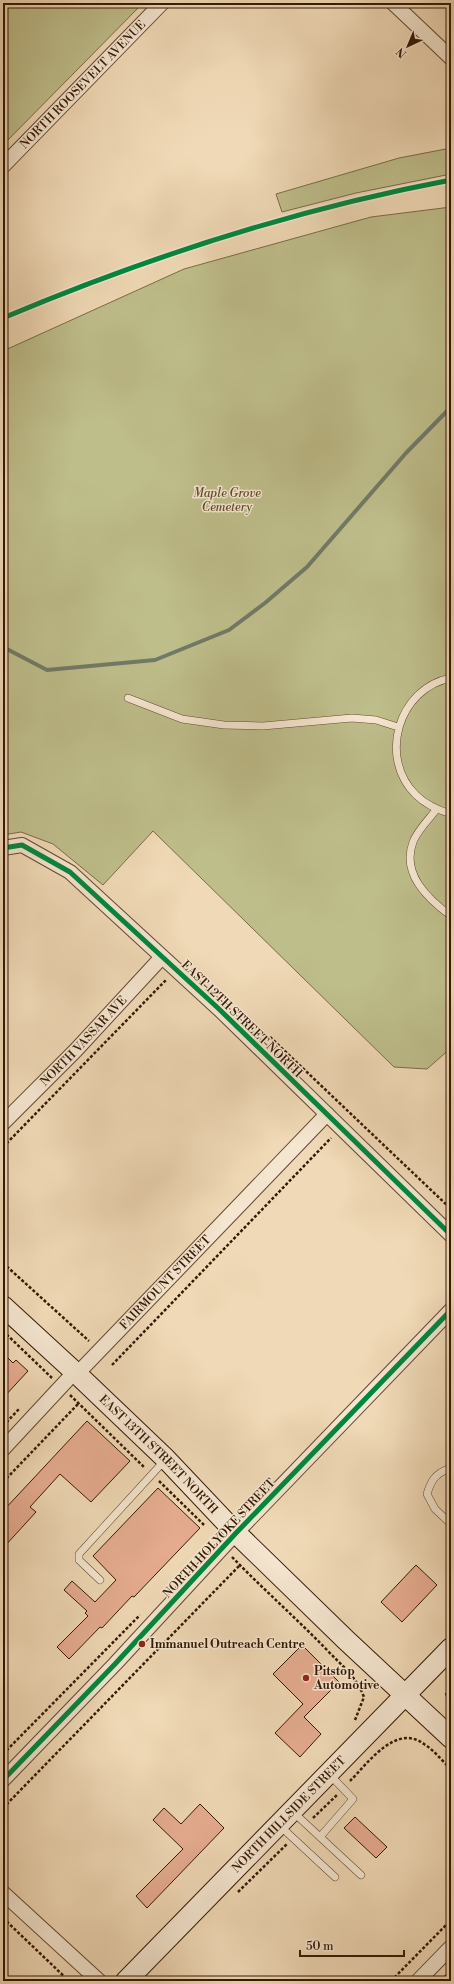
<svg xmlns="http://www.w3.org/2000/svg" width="454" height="1984" font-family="'Libre Bodoni',serif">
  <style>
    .green { fill: #bebe8b; stroke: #7a6b48 }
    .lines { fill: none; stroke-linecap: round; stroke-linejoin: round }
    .stream { stroke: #727a66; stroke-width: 4 }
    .building { fill: #e6ac90; stroke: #351804 }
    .lane-casing { stroke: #644830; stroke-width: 8 }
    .street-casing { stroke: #644830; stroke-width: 16 }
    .secondary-casing { stroke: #351804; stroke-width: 22 }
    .path { stroke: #351804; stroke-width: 2.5; stroke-dasharray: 3 2; stroke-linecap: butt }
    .lane { stroke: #f5e6d0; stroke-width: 7 }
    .street { stroke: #f5e6d0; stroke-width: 14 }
    .secondary { stroke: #f5e6d0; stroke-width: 20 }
    .cycleway-casing { stroke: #f5e6d0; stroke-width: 8 }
    .cycleway { stroke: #00873e; stroke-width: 5 }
    .poi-dot { fill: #8f2418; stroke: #f5e6d0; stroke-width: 1.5 }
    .labels { text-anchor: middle; stroke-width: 3; stroke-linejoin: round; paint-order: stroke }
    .street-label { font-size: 12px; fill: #351804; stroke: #f5e6d0 }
    .park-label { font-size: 12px; font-style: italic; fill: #5e4a2c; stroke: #f5e6d0 }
    .poi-label { font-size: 12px; font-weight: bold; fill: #351804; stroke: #f5e6d0; text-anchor: start }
  </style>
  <rect width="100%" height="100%" fill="#f0d9b6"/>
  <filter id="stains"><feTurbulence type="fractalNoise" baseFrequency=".005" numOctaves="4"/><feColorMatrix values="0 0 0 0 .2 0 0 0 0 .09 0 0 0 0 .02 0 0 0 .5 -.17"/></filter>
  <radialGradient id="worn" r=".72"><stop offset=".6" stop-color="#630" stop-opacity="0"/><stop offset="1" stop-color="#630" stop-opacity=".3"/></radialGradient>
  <path class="green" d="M3,3H143L3,145Z
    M451,148V174L356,193L282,212L276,194L399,158Z
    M451,207V1048L427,1069L394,1067L153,831L103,885L53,844L21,832L3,835V351L184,269L371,217Z"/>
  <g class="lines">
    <path class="stream" d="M3,647L47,670L155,660L229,630L265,603L307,567L406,453L451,407"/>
  </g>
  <path class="building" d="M3,1353L13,1363L16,1360L28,1371L3,1398Z
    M87,1421L130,1461L91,1502L60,1474L30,1507L36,1512L3,1548V1511Z
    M158,1488L200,1528L134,1597L132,1596L102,1628L100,1627L69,1659L57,1647L88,1616L85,1613L87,1611L64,1590L72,1581L95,1602L116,1580L93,1556Z
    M416,1565L437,1585L402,1622L381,1602Z
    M302,1645L339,1682L304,1717L321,1734L300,1757L275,1733L303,1704L273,1674Z
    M200,1804L224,1828L147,1908L136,1896L183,1849L153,1820L164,1808L181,1824Z
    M355,1817L387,1847L376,1858L344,1828Z"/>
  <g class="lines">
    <g class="lane-casing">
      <path id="lane" d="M451,678C398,688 378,758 416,795C426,805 438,810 451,814
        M128,698L182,719L224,725L263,726L352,718L376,720L398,727
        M436,810C429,819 417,831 413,842C401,874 428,899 451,916
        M451,1470L448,1469C435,1474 431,1481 427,1494L435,1509L451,1524
        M100,1580L79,1560V1554L166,1459
        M292,1811L361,1875
        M280,1826L335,1877
        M320,1837L353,1799L329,1774"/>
    </g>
    <g class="street-casing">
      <g id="street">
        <path d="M393,3L451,58"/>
        <path id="s1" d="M3,166L162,3"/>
        <path d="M3,848L22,845L70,872L219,1009L451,1235"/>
        <path id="s2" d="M3,1123L76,1050L162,957"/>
        <path id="s3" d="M3,1449L69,1378L77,1374L327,1114"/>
        <path d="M3,1780L115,1664L236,1533L451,1310"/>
        <path d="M3,1893L99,1981"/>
        <path d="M418,1981L451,1947"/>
      </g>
    </g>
    <g class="secondary-casing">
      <g id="secondary">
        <path id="s4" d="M3,1306L77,1374L166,1459L236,1533L346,1640L451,1738"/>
        <path id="s5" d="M126,1981L451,1648"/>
      </g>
    </g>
    <path class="path" d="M270,1037L451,1209
      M3,1147L166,980
      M3,1263L89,1341
      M3,1331L52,1378
      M112,1365L331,1138
      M70,1395L145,1468
      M3,1426L19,1409
      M159,1481L204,1525
      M3,1482L78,1404
      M232,1557C263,1589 296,1618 327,1650C342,1666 356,1676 364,1697L355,1720
      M446,1693L451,1709
      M3,1754L140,1615
      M350,1781C368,1763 396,1723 424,1744C434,1750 442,1761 451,1769
      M3,1808L240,1565
      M313,1818L337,1795
      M238,1892L287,1844
      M3,1918L69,1981
      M391,1981L451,1920
      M441,1981L451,1971"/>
    <use href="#lane" class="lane"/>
    <use href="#street" class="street"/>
    <use href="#secondary" class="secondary"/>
    <g class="cycleway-casing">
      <path id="cycleway" d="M3,318C148,257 296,209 451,180
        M3,848L22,845L70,872L219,1009L451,1235
        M3,1780L115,1664L236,1533L451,1310"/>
    </g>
    <use href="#cycleway" class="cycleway"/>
  </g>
  <g class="poi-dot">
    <circle cx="142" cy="1644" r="4"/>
    <circle cx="306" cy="1678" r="4"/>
  </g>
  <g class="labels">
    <g class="street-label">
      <text dy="4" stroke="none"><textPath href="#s1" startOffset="114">NORTH ROOSEVELT AVENUE</textPath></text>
      <text transform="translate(242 1019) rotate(44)" y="4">EAST 12TH STREET NORTH</text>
      <text dy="4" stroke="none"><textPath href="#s2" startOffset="115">NORTH VASSAR AVE</textPath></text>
      <text dy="4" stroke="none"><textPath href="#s3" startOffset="233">FAIRMOUNT STREET</textPath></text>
      <text dy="4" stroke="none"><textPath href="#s4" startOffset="215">EAST 13TH STREET NORTH</textPath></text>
      <text transform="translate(219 1538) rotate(-47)" y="4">NORTH HOLYOKE STREET</text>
      <text dy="4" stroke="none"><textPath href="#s5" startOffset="233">NORTH HILLSIDE STREET</textPath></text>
    </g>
    <g class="park-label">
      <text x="227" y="497">Maple Grove<tspan x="227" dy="14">Cemetery</tspan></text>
    </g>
    <g class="poi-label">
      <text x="150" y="1648">Immanuel Outreach Centre</text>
      <text x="314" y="1675">Pitstop<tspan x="314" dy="14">Automotive</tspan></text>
    </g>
  </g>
  <rect width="454" height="1984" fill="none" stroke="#f0d9b6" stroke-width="16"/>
  <rect x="4" y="4" width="446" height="1976" fill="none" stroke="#351804" stroke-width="2"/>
  <rect x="8" y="8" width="438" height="1968" fill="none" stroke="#351804"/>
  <g transform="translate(408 46) rotate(224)" stroke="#f5e6d0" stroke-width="3" paint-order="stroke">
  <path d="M0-3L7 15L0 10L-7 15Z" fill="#351804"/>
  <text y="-6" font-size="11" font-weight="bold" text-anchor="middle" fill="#351804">N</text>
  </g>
  <path d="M300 1950v6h104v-6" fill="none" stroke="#351804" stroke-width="2"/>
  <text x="306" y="1950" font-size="12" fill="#351804" stroke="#f5e6d0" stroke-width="3" paint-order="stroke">50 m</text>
  <rect width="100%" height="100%" filter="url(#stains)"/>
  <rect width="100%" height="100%" fill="url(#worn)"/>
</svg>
